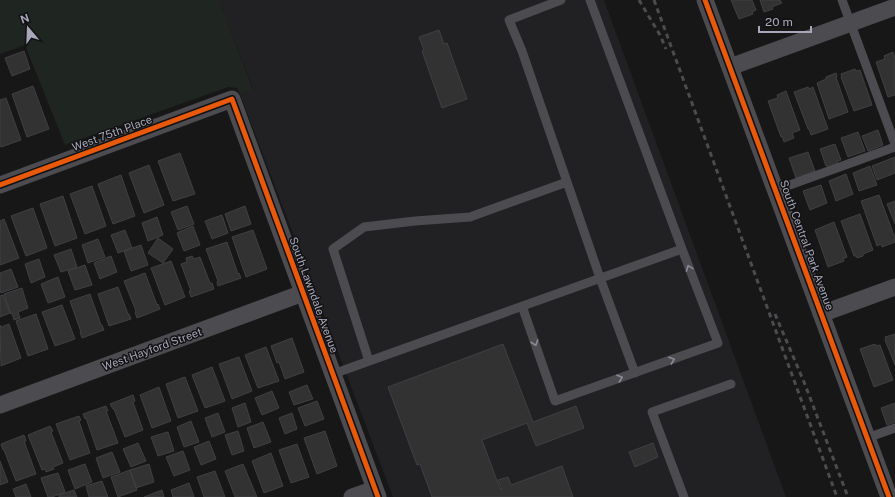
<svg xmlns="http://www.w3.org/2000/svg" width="895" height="497" font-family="'Public Sans',sans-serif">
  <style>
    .built { fill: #212123 }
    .green { fill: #1f2621 }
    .building { fill: #323233; stroke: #403f43 }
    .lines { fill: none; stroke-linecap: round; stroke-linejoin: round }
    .service { stroke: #4b4b50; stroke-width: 9 }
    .minor { stroke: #4b4b50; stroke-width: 17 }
    .rail { stroke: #4c4c50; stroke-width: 3; stroke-dasharray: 5 4; stroke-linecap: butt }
    .cycleway-casing { stroke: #121113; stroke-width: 8 }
    .cycleway { stroke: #e8590c; stroke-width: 5 }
    .oneway { stroke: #8b8c9a }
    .labels { text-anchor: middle; stroke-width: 3; stroke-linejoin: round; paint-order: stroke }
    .street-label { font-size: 11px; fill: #a7a8b9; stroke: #121113 }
  </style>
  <rect width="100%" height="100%" fill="#171717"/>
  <path class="built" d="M219,0H604L786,497H393L240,94L253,89Z"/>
  <path class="green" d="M0,0H219L253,90L240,94L237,88L228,87L65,145L25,45L0,54Z"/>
  <path class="building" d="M731,0H752L756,10L752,12L753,14L739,19Z
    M760,0H780L782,3L772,7L773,9L764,12Z
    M439,30L444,44L447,43L467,99L442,108L422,51L424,50L419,37Z
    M24,51L30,69L12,76L5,58Z
    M893,52L895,58V95L888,97L876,62L885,59L884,56Z
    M855,69L856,71L860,70L872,105L854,111L841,77H842L841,74Z
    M836,73L837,77H836L848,112L829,119L817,83L826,79V77Z
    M33,86L49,129L27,137L12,94Z
    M808,87L809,89L813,87L828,129L811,135L809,129H808L794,92Z
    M786,91L800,130L792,133L794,138L784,142L782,136L781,137L768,101L778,98L777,95Z
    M6,98L21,140L1,147L0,145V100Z
    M878,130L883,145L868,151L862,136Z
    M858,132L865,151L848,157L841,138Z
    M835,144L841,160L837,161L838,164L828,167L827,165L826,166L820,149Z
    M808,152L815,171L796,178L789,158Z
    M180,153L195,194L173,201L158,161Z
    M895,157V173L877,180L872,166Z
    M149,165L164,205L144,213L129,173Z
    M870,166L877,185L859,191L853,173Z
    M846,174L853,194L836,201L829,181Z
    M121,175L135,216L113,224L98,184Z
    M821,185L827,203L810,210L803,191Z
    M92,186L106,226L85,234L70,194Z
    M879,195L895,238V242L882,247L881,244L877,246L861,201Z
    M63,196L77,238L55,246L40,204Z
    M895,201V224L887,204Z
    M187,206L194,224L178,230L171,212Z
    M245,206L251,224L231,231L225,214Z
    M33,208L47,248L26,256L11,216Z
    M860,214L873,250L863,254V256L857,258L856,256H854L841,221Z
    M222,215L228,233L212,239L205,221Z
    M157,217L163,235L148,241L142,223Z
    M4,219L19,258L0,265V221Z
    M834,222L847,257L843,259L844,261L828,267L815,230Z
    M193,226L200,245L184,251L177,233Z
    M125,230L132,248L118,253L111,235Z
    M253,230L267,269L246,277L232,237Z
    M158,238L173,249L163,263L148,253Z
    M98,239L105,257L88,263L82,245Z
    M227,242L238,274L239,273L241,278L218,286L217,282L218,281L206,249Z
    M141,245L148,265L131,271L124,251Z
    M71,249L77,267L61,272L54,255Z
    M111,256L117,272L100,279L94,263Z
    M192,256L194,259L200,257L210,283H212L214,289L191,297L189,291H191L181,264L187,262L186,258Z
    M39,259L45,277L31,283L25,264Z
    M171,261L185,297L165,305L151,268Z
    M85,265L92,285L75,290L68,271Z
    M11,269L18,287L1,293L0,291V273Z
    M145,273L157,305L158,304L160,309L137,318L135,312L136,311L124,281Z
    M58,277L65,297L48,303L41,284Z
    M118,287L128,314H129L131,319L109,326L98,294Z
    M22,288L28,308L18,312L20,318L14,320L12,313L11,314L4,294Z
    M90,294L101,325H102L104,330L82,338L80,332H81L70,301Z
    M3,295L10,313L0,317V296Z
    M62,305L75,339L55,346L42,312Z
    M36,314L48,349L28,356L16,321Z
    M9,324L21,358L1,366L0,325L1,327Z
    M895,334V365L885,340H886L885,337Z
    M292,338L304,372L285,379L279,362L277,363L271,346Z
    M503,344L533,422L576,406L584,428L536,446L527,423L482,440L500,489H502L498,480L508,477L511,485L562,466L573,497H432L420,464L417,465L388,387Z
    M875,344L876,346L880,345L893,380L874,387L860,349Z
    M266,347L279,381L258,388L245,355Z
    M239,357L252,391L232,399L219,364Z
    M212,367L225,401L205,408L192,375Z
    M185,377L198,411L178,418L166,384Z
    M307,385L313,399L294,405L289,392Z
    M159,387L171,421L152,428L140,395Z
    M272,391L279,408L262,415L255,398Z
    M133,395L135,401L133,402L143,430L125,437L114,409H113L110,404Z
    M317,401L324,419L305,426L298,408Z
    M245,403L251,422L238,427L232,408Z
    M895,403V422L887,425L881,408Z
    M106,406L108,411H106L118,443L97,450L86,418L85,419L83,414Z
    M218,413L225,432L212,437L205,418Z
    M292,413L297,429L285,434L279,418Z
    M79,416L81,420L79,421L90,453L70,460L56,424Z
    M191,421L199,442L184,447L177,427Z
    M263,422L271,442L254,448L247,428Z
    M50,426L53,431L51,432L63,463L53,467L54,469L46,472L45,469L42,470L28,435Z
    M238,431L244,451L232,455L225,435Z
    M325,431L337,466L317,474L304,438Z
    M168,432L174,451L158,456L151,437Z
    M24,435L26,441H24L36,474L16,481L4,450H3L1,444Z
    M209,441L216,459L201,465L194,447Z
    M138,443L146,461L131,467L123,449Z
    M653,443L658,457L635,467L629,452Z
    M297,444L309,477L291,483L279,450Z
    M183,451L190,470L174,476L166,457Z
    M112,452L120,472L103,478L96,458Z
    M271,453L283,486L264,493L252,461Z
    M0,461L8,482L0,485Z
    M85,464L92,482L75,489L68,470Z
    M149,464L154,482L136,488L130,470Z
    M243,464L257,497H235L225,471Z
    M130,470L137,490L118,497L111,477Z
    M215,471L225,497H204L197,477Z
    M58,473L65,492L52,497H48L41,478Z
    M102,481L108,497H89L86,486Z
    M189,483L194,497H173L171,490Z
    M26,484L31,497H16L13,489Z
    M74,490L77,497H59V495Z
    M162,490L164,497H144Z"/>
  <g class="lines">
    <path class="service" d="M561,0L509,20L522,51L600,278L635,373
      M842,0L895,144
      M776,190L895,147
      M522,306L555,401L718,343L682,249
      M369,361L333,249L364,227L415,221L470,217L567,182
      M333,374L682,249L590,0
      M867,438L895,428
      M684,497L652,412L731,384"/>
    <path class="minor" d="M705,0L889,497
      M730,67L895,7
      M0,185L232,99L378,497
      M821,314L895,287
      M0,405L303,293
      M352,497L375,489"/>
    <path class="rail" d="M639,0L660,35L666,49
      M654,0L837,497
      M775,314L804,382L848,497"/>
    <g class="cycleway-casing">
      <path id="cycleway" d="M705,0L889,497
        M0,185L232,99L378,497"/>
    </g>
    <use href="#cycleway" class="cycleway"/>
  </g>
  <defs><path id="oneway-chevron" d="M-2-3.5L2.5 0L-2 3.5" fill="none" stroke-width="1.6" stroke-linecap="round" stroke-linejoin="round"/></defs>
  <g class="oneway">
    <use href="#oneway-chevron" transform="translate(689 268) rotate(-111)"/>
    <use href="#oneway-chevron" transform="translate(535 343) rotate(71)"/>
    <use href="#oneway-chevron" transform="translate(672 360) rotate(-19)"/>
    <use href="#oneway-chevron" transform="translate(620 378) rotate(-19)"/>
  </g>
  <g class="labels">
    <g class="street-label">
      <text transform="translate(112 133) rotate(-20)" y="4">West 75th Place</text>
      <text transform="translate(807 245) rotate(70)" y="4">South Central Park Avenue</text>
      <text transform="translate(314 295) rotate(70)" y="4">South Lawndale Avenue</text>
      <text transform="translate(152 349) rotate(-20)" y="4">West Hayford Street</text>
    </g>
  </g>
  <g transform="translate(28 28) rotate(341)" stroke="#121113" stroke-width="3" paint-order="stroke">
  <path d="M0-3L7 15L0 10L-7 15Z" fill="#a7a8b9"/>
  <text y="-6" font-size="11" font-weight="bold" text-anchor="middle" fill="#a7a8b9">N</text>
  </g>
  <path d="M759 26v6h52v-6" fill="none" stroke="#a7a8b9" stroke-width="2"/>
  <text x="765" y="26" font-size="12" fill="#a7a8b9" stroke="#121113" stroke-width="3" paint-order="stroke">20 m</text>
</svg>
